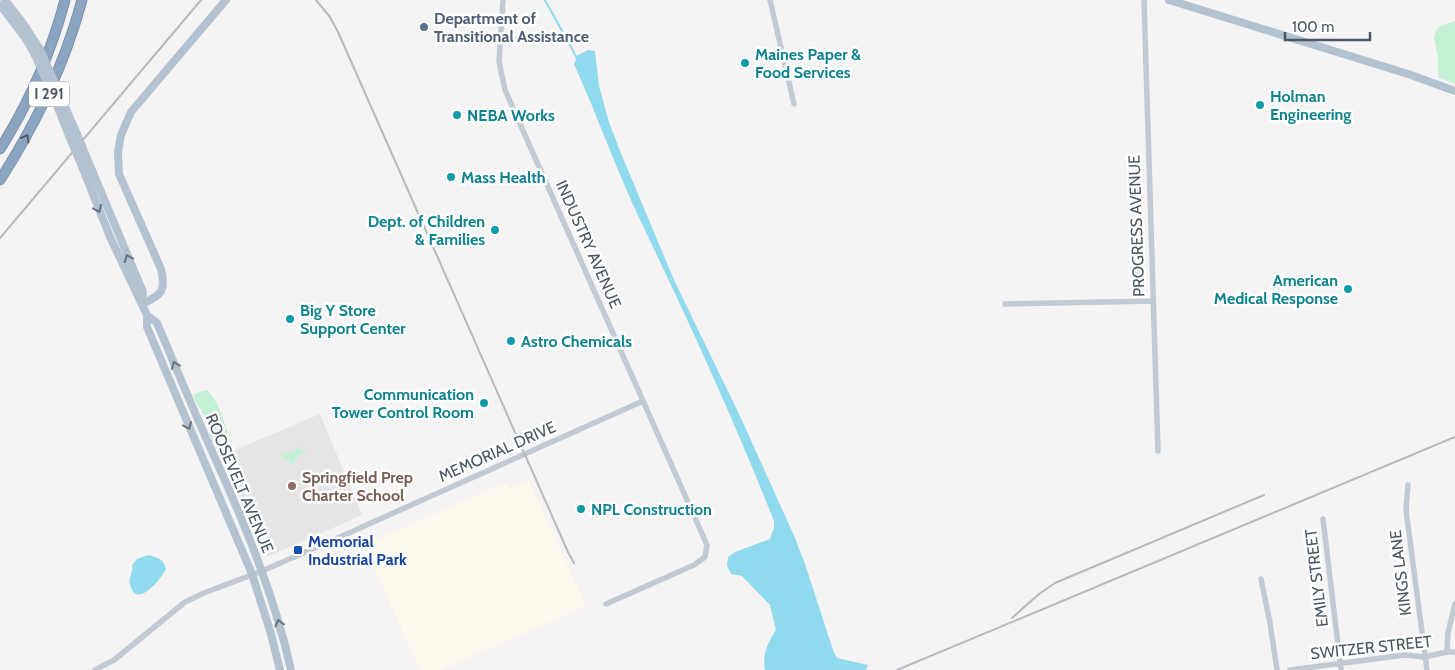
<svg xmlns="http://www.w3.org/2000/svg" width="1455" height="670" font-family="Cabin,sans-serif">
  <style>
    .commercial { fill: #fdf9ef }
    .education { fill: #e6e4e5 }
    .green { fill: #c3f1d5 }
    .water { fill: #90daee }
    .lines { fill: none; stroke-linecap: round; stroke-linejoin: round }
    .stream { stroke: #90daee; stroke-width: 2 }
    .highway-casing { stroke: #7690ad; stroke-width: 11 }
    .minor { stroke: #c1cad2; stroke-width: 5.5 }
    .major { stroke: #b3c2d1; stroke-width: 8 }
    .highway { stroke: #8ba5c1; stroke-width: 9 }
    .rail { stroke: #b5b8bd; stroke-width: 2 }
    .major-bridge { stroke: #b3c2d1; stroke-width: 8 }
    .oneway { stroke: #505e6b }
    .oneway2 { stroke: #64717d }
    .service-dot { fill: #5c6f8a; stroke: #fff; stroke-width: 2 }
    .culture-dot { fill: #0f9aa8; stroke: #fff; stroke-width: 2 }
    .education-dot { fill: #8d6e63; stroke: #fff; stroke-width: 2 }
    .transit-dot { fill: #1a4fb4; stroke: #fff; stroke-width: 2 }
    .labels { text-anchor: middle; stroke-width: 5; stroke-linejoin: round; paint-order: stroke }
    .shield { fill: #fff; stroke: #808990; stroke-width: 1 }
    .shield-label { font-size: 15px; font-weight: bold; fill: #4a5661 }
    .service-label { font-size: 16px; font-weight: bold; fill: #4e5e75; stroke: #fff; text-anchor: start }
    .culture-label { font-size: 16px; font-weight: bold; fill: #0d838f; stroke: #fff; text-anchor: start }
    .street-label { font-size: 16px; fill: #4a5661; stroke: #fff }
    .education-label { font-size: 16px; font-weight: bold; fill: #785e54; stroke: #fff; text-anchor: start }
    .transit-label { font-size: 16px; font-weight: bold; fill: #164399; stroke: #fff; text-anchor: start }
  </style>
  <rect width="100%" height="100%" fill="#f5f3f3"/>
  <path class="commercial" d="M529,480L586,606L441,670H420L364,545L507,482L510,489Z"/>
  <path class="education" d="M320,414L362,515L274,554L268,556L264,555L221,456Z"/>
  <path class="green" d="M1455,21V84L1438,77V57L1434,38L1436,31L1440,26Z
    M207,390C219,403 223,417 228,434L212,441C208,433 209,428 207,421C203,411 196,405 193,394Z
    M303,446L306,451L298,456L293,465L281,455L290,452L293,453L297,448L302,451Z"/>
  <path class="water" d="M588,50L595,51L599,86L609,122L620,151L674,280L740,416L795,538L805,564L833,650L837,658L868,665L866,670H765C762,655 768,642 776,630L770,605L742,576L731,574L727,566L728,557L735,552L770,539L774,528V521C734,420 689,322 642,224C617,172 598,117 574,64L578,55Z
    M148,555C157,557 164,559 166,569C161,579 136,611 130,584C128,577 134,572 132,565L137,559Z"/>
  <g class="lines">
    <path class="stream" d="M545,0L578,60"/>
    <g class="highway-casing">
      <path id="highway" d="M0,149C29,103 51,53 65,0
        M0,180C37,122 64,66 82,0"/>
    </g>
    <path class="minor" d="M503,0L499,62L505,90L707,545L705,557L694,565L606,604
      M770,0L794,104
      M1144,0L1158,451
      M1005,304L1152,301
      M1408,485L1406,510L1427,670
      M1323,519L1341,670
      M1261,579L1270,623L1277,670
      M1447,652L1448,633L1455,604
      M95,670L114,660L185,602L204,593L262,571L331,541L643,401
      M1290,670L1405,655L1424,657L1447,652H1455"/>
    <path class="major" d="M5,0L22,22L40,49
      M1169,0L1408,74L1455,91
      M0,5L26,39L35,55
      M63,102L77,134
      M56,103L72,143
      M86,156L143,292L142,304
      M81,164L111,239L147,315V327L252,574L271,634L280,670
      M142,304C162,295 166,291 161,269L119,174L118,152L121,135L131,112L226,0
      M147,315L157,323C175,365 192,407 211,449C243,520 274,593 291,670"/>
    <use href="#highway" class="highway"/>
    <path class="rail" d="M316,0L330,17L338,32L568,552L574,563
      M0,238L201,0
      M1012,618L1039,594L1055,583L1264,495
      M897,670L1455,437"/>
    <path class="major-bridge" d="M40,49L63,102
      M35,55L56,103
      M77,134L86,156
      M72,143L81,164"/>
  </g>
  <defs><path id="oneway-chevron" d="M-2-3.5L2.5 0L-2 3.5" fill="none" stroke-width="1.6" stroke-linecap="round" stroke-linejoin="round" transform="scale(1.25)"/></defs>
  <use class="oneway" href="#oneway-chevron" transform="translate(26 138) rotate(-60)"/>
  <g class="oneway2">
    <use href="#oneway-chevron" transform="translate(98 209) rotate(67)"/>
    <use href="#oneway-chevron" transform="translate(128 258) rotate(-113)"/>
    <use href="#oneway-chevron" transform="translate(175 365) rotate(-113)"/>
    <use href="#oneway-chevron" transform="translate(188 426) rotate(67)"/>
    <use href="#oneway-chevron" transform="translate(279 623) rotate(-106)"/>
  </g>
  <circle class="service-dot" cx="424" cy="27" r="5"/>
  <g class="culture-dot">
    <circle cx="745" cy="63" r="5"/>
    <circle cx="1260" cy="105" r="5"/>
    <circle cx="457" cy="115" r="5"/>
    <circle cx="451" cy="177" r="5"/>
    <circle cx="495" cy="230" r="5"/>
    <circle cx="1348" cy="289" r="5"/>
    <circle cx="290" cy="319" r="5"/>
    <circle cx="511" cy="341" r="5"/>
    <circle cx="484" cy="403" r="5"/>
    <circle cx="581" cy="509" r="5"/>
  </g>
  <circle class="education-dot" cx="292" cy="486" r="5"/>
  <rect class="transit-dot" x="293" y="545" width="10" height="10" rx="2.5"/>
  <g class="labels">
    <rect class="shield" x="29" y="81.5" width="40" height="25" rx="4"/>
    <g class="shield-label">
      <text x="49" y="99">I 291</text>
    </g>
    <g class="service-label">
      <text x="434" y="24">Department of<tspan x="434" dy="18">Transitional Assistance</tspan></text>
    </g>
    <g class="culture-label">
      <text x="755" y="60">Maines Paper &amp;<tspan x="755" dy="18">Food Services</tspan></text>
      <text x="1270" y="102">Holman<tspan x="1270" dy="18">Engineering</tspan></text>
      <text x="467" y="121">NEBA Works</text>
      <text x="461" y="183">Mass Health</text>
      <text x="485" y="227" text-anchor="end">Dept. of Children<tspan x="485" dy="18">&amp; Families</tspan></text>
      <text x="1338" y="286" text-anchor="end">American<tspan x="1338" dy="18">Medical Response</tspan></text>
      <text x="300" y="316">Big Y Store<tspan x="300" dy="18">Support Center</tspan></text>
      <text x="521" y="347">Astro Chemicals</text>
      <text x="474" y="400" text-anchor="end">Communication<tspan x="474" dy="18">Tower Control Room</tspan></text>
      <text x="591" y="515">NPL Construction</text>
    </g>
    <g class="street-label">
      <text transform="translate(1136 226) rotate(-92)" y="6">PROGRESS AVENUE</text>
      <text transform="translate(589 244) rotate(66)" y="6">INDUSTRY AVENUE</text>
      <text transform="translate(497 451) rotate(-24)" y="6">MEMORIAL DRIVE</text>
      <text transform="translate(240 483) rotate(67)" y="6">ROOSEVELT AVENUE</text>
      <text transform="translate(1400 573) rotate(-97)" y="6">KINGS LANE</text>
      <text transform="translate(1316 578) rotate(-97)" y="6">EMILY STREET</text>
      <text transform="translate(1371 647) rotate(-6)" y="6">SWITZER STREET</text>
    </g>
    <g class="education-label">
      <text x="302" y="483">Springfield Prep<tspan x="302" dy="18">Charter School</tspan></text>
    </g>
    <g class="transit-label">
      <text x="308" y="547">Memorial<tspan x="308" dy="18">Industrial Park</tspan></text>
    </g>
  </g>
  <path d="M1285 32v8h85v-8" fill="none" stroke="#4a5661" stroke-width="2.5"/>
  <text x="1292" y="32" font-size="15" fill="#4a5661" stroke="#ffffff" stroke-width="4" paint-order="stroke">100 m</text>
</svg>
